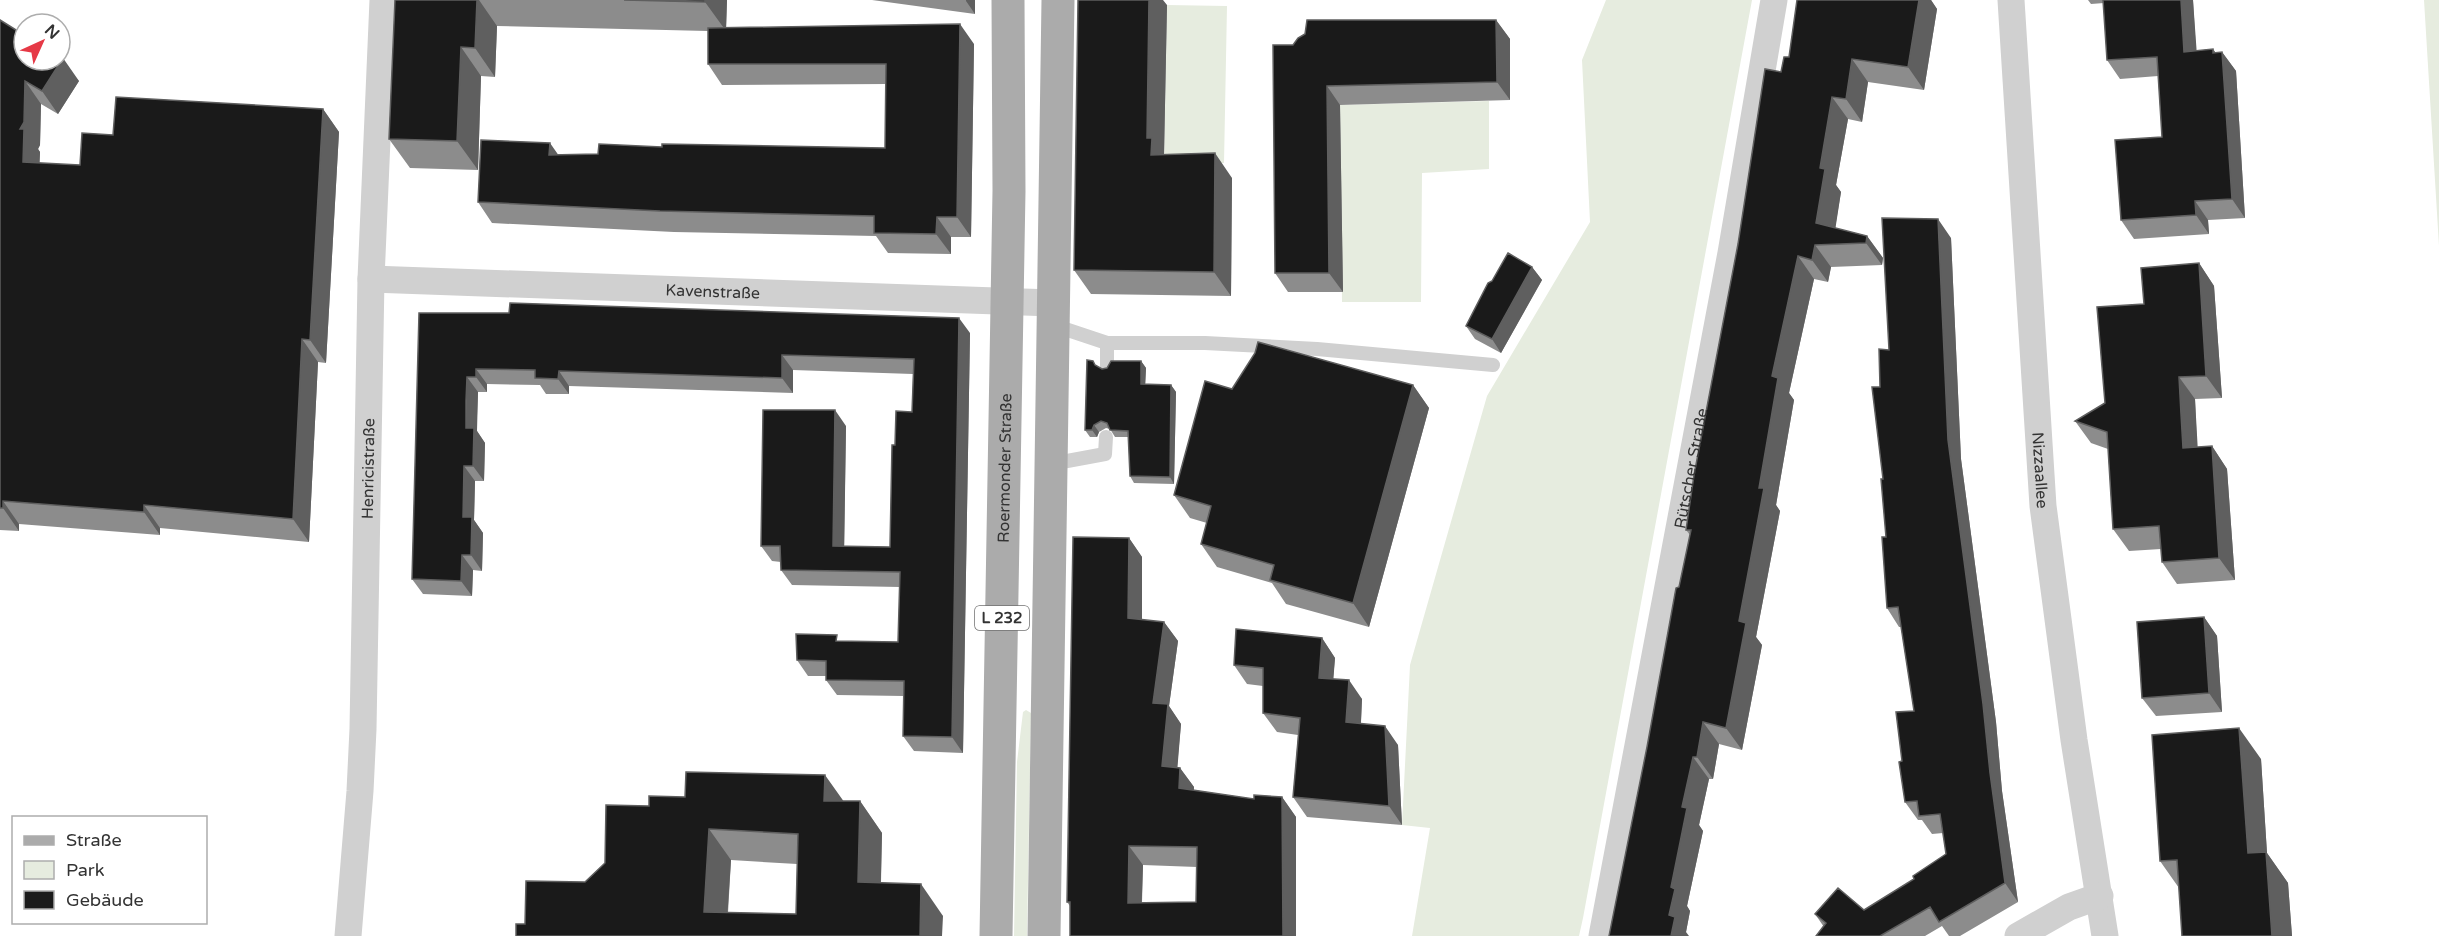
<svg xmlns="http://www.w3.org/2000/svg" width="2439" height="936" font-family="'Varela Round',sans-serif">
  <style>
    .green { fill: #e6ecdf }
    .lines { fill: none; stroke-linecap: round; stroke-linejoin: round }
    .service { stroke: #d0d0d0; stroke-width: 14 }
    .minor { stroke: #d0d0d0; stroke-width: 27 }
    .primary { stroke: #ababab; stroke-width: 33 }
    .wall { fill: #8c8c8c; fill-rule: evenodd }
    .shaded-wall { fill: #5f5f5f }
    .building { fill: #1a1a1a; stroke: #5f5f5f; stroke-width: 1.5; fill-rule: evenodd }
    .labels { text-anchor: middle; stroke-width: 6; stroke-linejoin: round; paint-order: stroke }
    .shield { fill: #fff; stroke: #707070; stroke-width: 1.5 }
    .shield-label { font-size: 15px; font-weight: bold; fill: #333 }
    .street-label { font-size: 16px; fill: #333; stroke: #fff }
  </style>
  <rect width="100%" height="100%" fill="#fff"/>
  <path class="green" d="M1606,0H1752L1583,918L1579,936H1412L1430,828L1402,825L1410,665L1487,396L1590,222L1582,60Z
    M2424,0H2439V246Z
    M1167,5L1227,6L1224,163L1164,162Z
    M1489,101V169L1422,173L1421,302H1342L1340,105Z
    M1026,710L1031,713L1027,936H1014L1017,762L1023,712Z"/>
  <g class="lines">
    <path class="service" d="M1053,325L1107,343H1205L1317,349L1493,365
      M1107,367V343
      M1051,464L1105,454L1106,437"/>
    <g class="minor">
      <path id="s1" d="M2011,0L2043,506L2074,740L2105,936"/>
      <path id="s2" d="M371,279L1053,303"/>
      <path id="s3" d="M348,936L360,791L363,729L371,279L383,0"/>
      <path id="s4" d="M1602,936L1731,253L1774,0"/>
      <path d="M2018,936L2069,907L2100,896"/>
    </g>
    <g class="primary">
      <path id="s5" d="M996,936L1009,191L1008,0"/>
      <path d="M1044,936L1058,0"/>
    </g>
  </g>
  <path class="wall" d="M395,0H727L726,28L974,44L971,237H951V254L888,253L876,236L674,232L492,223L478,202L558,155L598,154L662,147L885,148L886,84L722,85L708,64V31L497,26L495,77L481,76L478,170L410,168L389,139Z
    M872,0H975V14Z
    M1797,0H1931L1937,9L1924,90L1868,82L1862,122L1848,119L1836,185L1841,192L1835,228L1867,236L1883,258L1882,265L1831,267L1828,282L1814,279L1789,393L1794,400L1776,505L1780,511L1756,637L1762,645L1742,750L1719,744L1713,779H1709L1699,825L1703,831L1687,906L1690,911L1686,932L1609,936L1690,535L1686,530L1781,72L1789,57Z
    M2088,0H2193L2196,51L2213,49L2215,52H2222L2236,71L2245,218L2208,220L2209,234L2134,239L2121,220L2162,137L2158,76L2120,79L2107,60L2104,3L2091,4Z
    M1167,5L1164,154L1232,178L1231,296L1091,294L1074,270Z
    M0,20L79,81L58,114L41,104L40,145L38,149L40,152L39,163L80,165L113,135L323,109L339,132L326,363L318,362L309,542L160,528V535L19,524V531L0,530Z
    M1496,20L1510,39V100L1340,105L1343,292H1288L1275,273L1293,45Z
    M1951,238L1961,459L1996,722L2002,791L2018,902L1960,936H1949L1942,926L1925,936H1816L1824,927L1815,914L1864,910L1914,879L1946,854L1943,833L1932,834L1922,820H1918L1905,802L1902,761L1914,711L1901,627H1899L1887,608L1886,537L1880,387L1889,350Z
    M2199,263L2214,286L2222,398L2195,399L2197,447L2212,446L2227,469L2235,580L2177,584L2162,562L2161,549L2129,551L2113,529L2108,449L2091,443L2075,421L2105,403L2144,304Z
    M1532,267L1542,280L1501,353L1475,339L1466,326Z
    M419,313L970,333L963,753L914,751L903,736L904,696L837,695L826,680V676H808L797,660L841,641L898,642L900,587L792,585L781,570V562L772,561L761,546L846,426L844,546L890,547L895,445L912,412L913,374L793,370V393L569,386V394H546L540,385L487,384V392H478L477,416V431L485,443L484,481H475L474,520L483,533L482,571L473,570L472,596L423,594L412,579Z
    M1141,361L1146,368L1145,384L1171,385L1176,392L1174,484L1134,483L1130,476L1129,437H1115L1110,429L1106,428L1099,432L1097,437H1090L1085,430L1098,367L1102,369Z
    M1413,385L1429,408L1369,627L1286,604L1272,583L1217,567L1201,544L1207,523L1190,518L1174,495L1232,389Z
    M1129,538L1142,557V620L1164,622L1178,641L1169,706L1181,724L1177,767L1180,768L1194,787V790L1254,799L1282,797L1296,817V936L1070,906L1067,902ZM1143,865L1197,867L1196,902L1142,903Z
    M2204,617L2217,636L2222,712L2156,716L2142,698Z
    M1322,638L1335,658L1333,679L1362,699L1361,723L1398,745L1402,825L1307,817L1293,797L1298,735L1277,732L1263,713V686L1247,684L1234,665Z
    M2261,759L2267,853L2288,883L2292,936H2182L2179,888L2160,861Z
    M843,801H860L882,833L881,883L943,916L525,924L585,882L605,863L649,806ZM731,860L797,864L796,914L728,913Z"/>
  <path class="shaded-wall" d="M477,0H479L497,26L495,77L475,48Z
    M705,0H727L726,31L705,2Z
    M966,0H975V14L966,1Z
    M1149,0H1163L1167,5L1164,156L1151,155L1147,138Z
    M1919,0H1931L1937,9L1924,90L1908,67Z
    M2181,0H2193L2198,70L2184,52Z
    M1496,20L1510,39V100L1497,82Z
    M960,24L974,44L971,237L957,217Z
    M461,47L481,76L478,170L457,141Z
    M2213,49L2223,64L2222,52L2236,71L2245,218L2232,199Z
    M63,58L79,81L58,114L42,91Z
    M1852,59L1868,82L1862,122L1846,99Z
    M25,81L41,104L40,145L38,149L40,152L39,185L23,162L20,129Z
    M1327,86L1340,105L1343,292L1329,273Z
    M1832,97L1848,119L1836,185L1841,192L1833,244L1816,223L1820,168Z
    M323,109L339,132L326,363L310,340Z
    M550,143L564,163L549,155Z
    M1215,153L1232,178L1231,296L1214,272Z
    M2195,201L2208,220L2209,234L2196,215Z
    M937,217L951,237V254L936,234Z
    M1938,219L1951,238L1961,459L1996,722L2002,791L2018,902L2005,883L1990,773L1948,440Z
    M1867,236L1883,258L1882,265L1866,243Z
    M1815,245L1831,267L1828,282L1812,260Z
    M1798,256L1814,279L1789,393L1794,400L1776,505L1780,511L1756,637L1762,645L1742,750L1726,728L1739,621L1772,376Z
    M2199,263L2214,286L2222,398L2206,376Z
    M1532,267L1542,280L1501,353L1492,339Z
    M959,318L970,333L963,753L952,737Z
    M302,339L318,362L309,542L293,519Z
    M782,355L793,370V393L782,378Z
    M1141,361L1146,368L1145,391L1141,384Z
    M476,369L487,384V392L476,377Z
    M559,371L569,386V394L558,379Z
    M467,377L478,392L477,431L485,443L484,481L473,466L466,428Z
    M2179,377L2195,399L2199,471L2183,448Z
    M1171,385L1176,392L1174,484L1170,477Z
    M1413,385L1429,408L1369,627L1353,603Z
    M835,410L846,426L844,562L833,546Z
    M1094,425L1099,432L1097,437L1092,430Z
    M2212,446L2227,469L2235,580L2219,558Z
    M464,466L475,481L474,520L483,533L482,571L471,555L463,517Z
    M3,501L19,524V531L3,508Z
    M144,505L160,528V535L144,512Z
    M1129,538L1142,557V638L1128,618Z
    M462,555L473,570L472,596L461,581Z
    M2204,617L2217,636L2222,712L2209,693Z
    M1164,622L1178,641L1169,706L1181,724L1176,785L1162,766L1153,703Z
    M1322,638L1335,658L1332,697L1319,678Z
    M1349,680L1362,699L1360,741L1346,722Z
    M1703,722L1719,744L1713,779L1697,757Z
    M1385,726L1398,745L1402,825L1389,806Z
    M2239,728L2261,759L2267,853L2288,883L2292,936H2272L2248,853Z
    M1693,757L1709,779L1699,825L1703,831L1687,906L1690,911L1686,932L1689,936H1671L1669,915L1671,887L1682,807Z
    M1180,768L1194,787L1192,808L1179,788Z
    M825,775L847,806L824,801Z
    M1282,797L1296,817V936H1283Z
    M860,801L882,833L880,914L858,882Z
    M709,829L731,860L726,936L704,912Z
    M1129,846L1143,865L1141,922L1128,903Z
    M921,884L943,916L942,936H920Z"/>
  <path class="building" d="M395,0H477L475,48L461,47L457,141L389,139Z
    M624,0H705V2Z
    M1078,0H1149L1147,138H1152L1151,155L1215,153L1214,272L1074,270Z
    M1797,0H1919L1908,67L1852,59L1846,99L1832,97L1820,168L1825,169L1816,223L1867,236L1866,243L1815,245L1812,260L1798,256L1772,376L1778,378L1759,488H1764L1739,621L1746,623L1726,728L1703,722L1697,757H1693L1682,807L1687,808L1671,887L1675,889L1669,915L1675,917L1671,936H1609L1647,747L1676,588L1679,587L1691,530H1686L1694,475L1738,244L1765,69L1781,72L1784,57H1789Z
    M2103,0H2181L2184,52L2213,49V53L2222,52L2232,199L2195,201L2196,215L2121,220L2115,140L2162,137L2157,57L2107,60Z
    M0,20L24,35V60H60V57L63,58L42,91L25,81L24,122L20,129H24L23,162L80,165L82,133L113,135L116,97L323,109L310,340L302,339L293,519L144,505V512L3,501V508H0Z
    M1307,20H1496L1497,82L1327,86L1329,273H1275L1273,45H1293L1298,38L1305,34Z
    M960,24L957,217H937L936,234L874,233V216L660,211L478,202L481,140L550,143L549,155L598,154L599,144L662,147V144L885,148L886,64H708V28Z
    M1882,218L1938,219L1948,440L1983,704L1990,773L2005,883L1939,922L1930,907L1880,936H1816L1826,923L1815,914L1838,888L1864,910L1914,879L1913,876L1946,854L1940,814L1919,816L1917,801L1905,802L1899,762L1902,761L1896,712L1914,711L1898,607L1887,608L1882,537H1886L1881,479H1883L1872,387H1880L1879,349L1889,350Z
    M1508,253L1532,267L1492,339L1466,326L1488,283L1492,281Z
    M2199,263L2206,376L2179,377L2181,414L2183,448L2212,446L2219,558L2162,562L2159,526L2113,529L2107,432L2075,421L2105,403L2097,307L2144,304L2141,268Z
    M510,303L959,318L952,737L903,736L904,681L826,680V661L797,660L796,634L837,635L836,641L898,642L900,572L781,570L780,546H761L763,410H835L833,546L890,547L892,445H895L896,411L912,412L914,359L782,355V378L559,371L558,379L535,378V370L476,369V377H467L466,401V428H474L473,466H464L463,517H472L471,555H462L461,581L412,579L419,313H509Z
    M1258,342L1413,385L1353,603L1270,580L1274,565L1201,544L1211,506L1174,495L1205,381L1232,389L1255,353Z
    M1087,360L1093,361L1095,365L1102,369L1107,368L1111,361H1141V384L1171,385L1170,477L1130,476L1128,431L1110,430L1107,423L1101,421L1094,425L1092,430H1085Z
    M1073,537L1129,538L1128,618L1164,622L1153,703L1168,704L1162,766L1180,768L1179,788L1254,799V795L1282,797L1283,936H1070V902H1067ZM1129,846L1197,847L1196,902L1128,903Z
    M2204,617L2209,693L2142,698L2137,622Z
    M1236,629L1322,638L1319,678L1349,680L1346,722L1385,726L1389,806L1293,797L1300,718L1263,713V668L1234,665Z
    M2239,728L2248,853L2266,852L2272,936H2182L2177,860L2160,861L2152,735Z
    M686,772L825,775L824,801H860L858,882L921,884L920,936H516V924H525L526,881L585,882L605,863L606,805L649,806V796L685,797ZM709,829L798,834L796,914L704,912Z"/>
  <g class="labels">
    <rect class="shield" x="975" y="606" width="54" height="24" rx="4.5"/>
    <g class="shield-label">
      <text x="1002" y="623">L 232</text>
    </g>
    <g class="street-label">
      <text dy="6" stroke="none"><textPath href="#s2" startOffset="342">Kavenstraße</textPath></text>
      <text dy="6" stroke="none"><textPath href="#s3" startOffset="468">Henricistraße</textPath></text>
      <text dy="6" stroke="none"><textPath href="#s5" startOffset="468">Roermonder Straße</textPath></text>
      <text dy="6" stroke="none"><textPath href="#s4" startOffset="476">Rütscher Straße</textPath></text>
      <text dy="6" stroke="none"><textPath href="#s1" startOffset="471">Nizzaallee</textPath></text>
    </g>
  </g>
  <rect x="12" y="816" width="195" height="108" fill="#ffffff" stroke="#adadad" stroke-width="1.5"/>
  <rect x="24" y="836" width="30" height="9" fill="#ababab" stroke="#adadad" stroke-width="1.5"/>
  <text x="66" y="846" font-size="18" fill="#333333">Straße</text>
  <rect x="24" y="861" width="30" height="18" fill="#e6ecdf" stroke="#adadad" stroke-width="1.5"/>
  <text x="66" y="876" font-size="18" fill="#333333">Park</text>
  <rect x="24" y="891" width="30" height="18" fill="#1a1a1a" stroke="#adadad" stroke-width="1.5"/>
  <text x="66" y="906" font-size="18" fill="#333333">Gebäude</text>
  <g transform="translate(42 42) rotate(45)"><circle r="28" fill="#ffffff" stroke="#adadad" stroke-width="1.5"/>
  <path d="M0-4.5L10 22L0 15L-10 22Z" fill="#e63946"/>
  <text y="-9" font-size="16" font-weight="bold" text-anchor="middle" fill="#333333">N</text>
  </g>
</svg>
